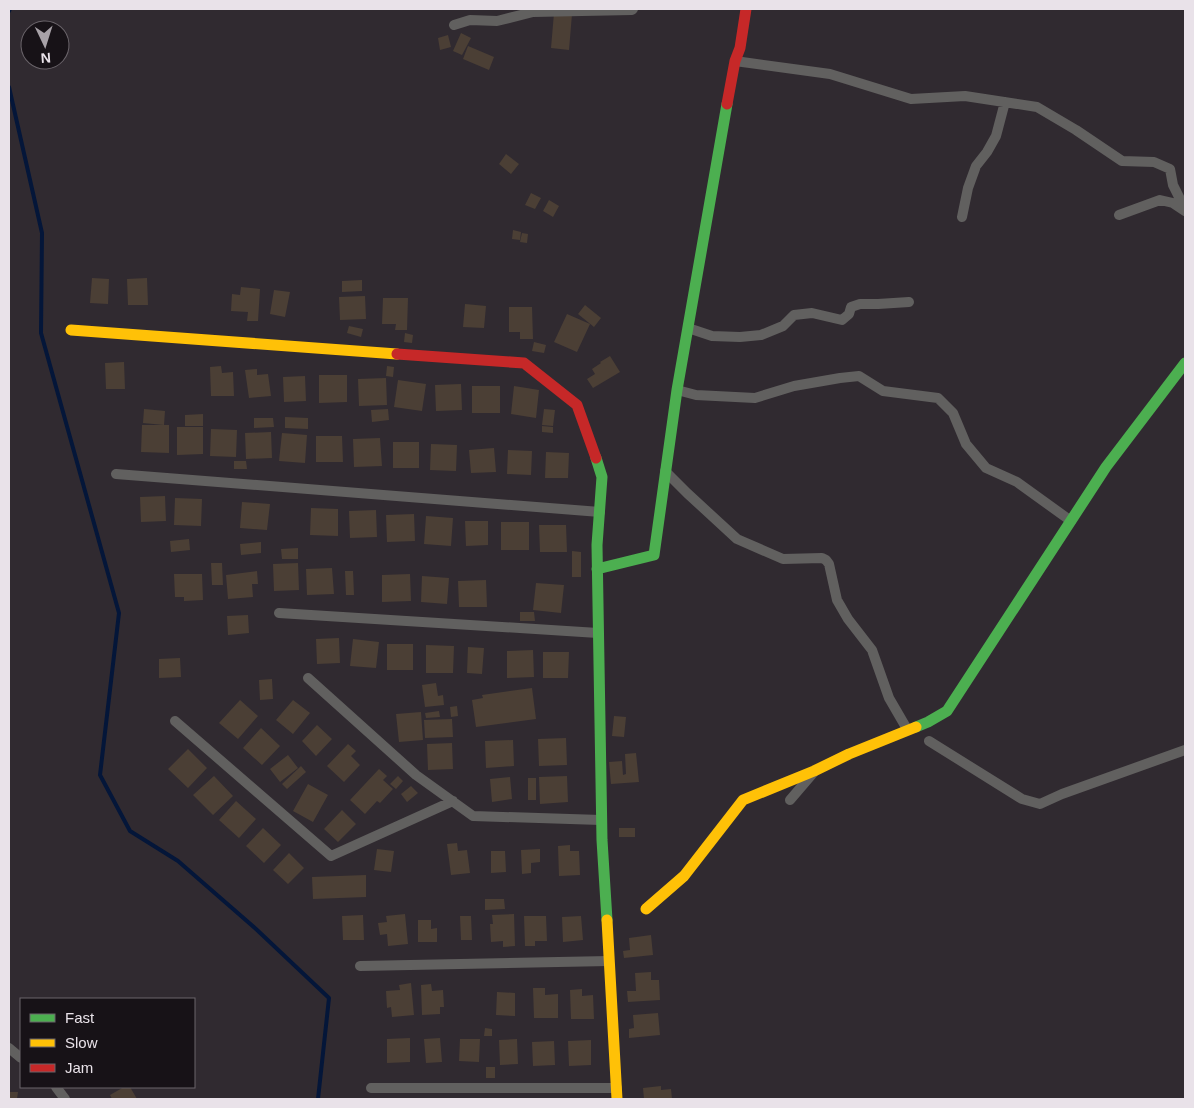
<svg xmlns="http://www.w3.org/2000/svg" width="1194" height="1108" font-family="Helvetica,sans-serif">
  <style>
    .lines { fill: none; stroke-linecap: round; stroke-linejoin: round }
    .stream { stroke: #041639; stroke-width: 4 }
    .building { fill: #4b3f35 }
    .street { stroke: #61605f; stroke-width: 10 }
    .fast { stroke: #4caf50; stroke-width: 11 }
    .slow { stroke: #ffc107; stroke-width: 11 }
    .jam { stroke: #c62828; stroke-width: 11 }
  </style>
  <rect width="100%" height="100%" fill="#302a30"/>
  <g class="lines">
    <path class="stream" d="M9,11L10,9
      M9,87L42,233L41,333L119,613L100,775L130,831L178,861L256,929L329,998L318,1099"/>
  </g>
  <path class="building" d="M554,13L572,14L569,50L551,48Z
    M461,33L471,38L462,55L453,51Z
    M448,35L451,47L440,50L438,38Z
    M468,46L494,57L489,70L463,59Z
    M506,154L519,164L511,174L499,164Z
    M531,193L541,198L535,209L525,205Z
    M549,200L559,206L553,217L543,211Z
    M513,230L521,232L520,240L512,239Z
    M522,233L528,234L527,243L520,242Z
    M92,278L109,279L108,304L90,303Z
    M147,278L148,305H128L127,279Z
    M362,280V291L342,292V281Z
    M241,287L260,289L258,321H247L248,312L231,311L232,294L240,295Z
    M274,290L290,292L285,317L270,314Z
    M365,296L366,319L340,320L339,297Z
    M383,298H408L407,330H395L396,324H382Z
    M465,304L486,306L484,328L463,327Z
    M585,305L601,318L594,327L578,314Z
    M509,307H532L533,339H520V332H509Z
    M567,314L590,324L577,352L554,342Z
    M349,326L363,329L361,337L347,333Z
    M405,333L413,335L412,343L404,342Z
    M534,342L546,345L544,353L532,351Z
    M610,356L620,372L593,388L587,379L595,374L592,369L601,363L600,362Z
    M124,362L125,389H106L105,363Z
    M221,366L222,373L233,372L234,396H211L210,367Z
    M387,366L394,367L393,377L386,376Z
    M257,369V375L268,374L271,396L249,398L245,370Z
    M319,375H347V402L319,403Z
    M305,376L306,401L284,402L283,377Z
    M386,378L387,405L359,406L358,379Z
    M398,380L426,384L422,411L394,407Z
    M461,384L462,410L436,411L435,385Z
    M472,386H500V413H472Z
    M514,386L539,390L536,418L511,414Z
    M144,409L165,411L164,425L143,423Z
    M388,409L389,420L372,422L371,410Z
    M544,409L555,410L553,426L542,425Z
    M203,414V426H185V415Z
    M285,417L308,418V429L285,428Z
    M254,418H273L274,427L254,428Z
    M142,425H169V453L141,452Z
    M542,426L553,427V433L542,432Z
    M177,427H203V454L177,455Z
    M211,429L237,430L236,457L210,456Z
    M271,432L272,458L246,459L245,433Z
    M282,433L307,435L305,463L279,461Z
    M316,436H342L343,462H316Z
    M380,438L382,466L354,467L353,439Z
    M393,442H419V468H393Z
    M431,444L457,445L456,471L430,470Z
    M494,448L496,472L471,473L469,450Z
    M508,450L532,451L531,475L507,474Z
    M546,452L569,453L568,478H545Z
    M234,461H246L247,469H234Z
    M165,496L166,521L141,522L140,497Z
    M175,498L202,499L201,526L174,525Z
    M242,502L270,504L267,530L240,528Z
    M311,508L338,509V536L310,535Z
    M376,510L377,537L350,538L349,511Z
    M414,514L415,541L387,542L386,515Z
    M426,516L453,518L451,546L424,544Z
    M465,521H488V545L466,546Z
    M501,522H529V550H501Z
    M539,525H566L567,552H540Z
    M189,539L190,550L171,552L170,541Z
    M261,542V553L241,555L240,544Z
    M298,548V559H282L281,549Z
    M572,551L581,552V577H572Z
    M211,563H222L223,585H212Z
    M298,563L299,590L274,591L273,564Z
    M332,568L334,594L307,595L306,569Z
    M257,571L258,584H252L253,597L228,599L226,575Z
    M345,571H353L354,595H346Z
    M174,574H202L203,600L184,601V597H175Z
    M410,574L411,601L382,602V575Z
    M422,576L449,578L447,604L421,602Z
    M486,580L487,607H459L458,581Z
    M536,583L564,585L561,613L533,610Z
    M520,612H534L535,621H520Z
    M248,615L249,633L228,635L227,616Z
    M339,638L340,663L317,664L316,639Z
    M353,639L379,642L376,668L350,666Z
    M387,644H413V670H387Z
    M426,645L454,646L453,673H426Z
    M468,647L484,648L482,674L467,673Z
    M533,650L534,677L507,678V651Z
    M543,652H569L568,678H543Z
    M180,658L181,677L159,678V659Z
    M272,679L273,699L260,700L259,680Z
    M436,683L438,696L443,695L444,705L425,707L422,685Z
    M532,688L536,719L476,727L472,700L483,698L482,695Z
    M240,700L258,716L238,739L219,723Z
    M293,700L310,713L293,734L276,720Z
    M457,706L458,716L451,717L450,707Z
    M439,711L440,717L426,718L425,713Z
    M421,712L423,740L399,742L396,714Z
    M614,716L626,717L624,737L612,736Z
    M452,719L453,737L425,738L424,720Z
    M317,725L332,739L316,756L302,741Z
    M261,728L280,746L262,765L243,748Z
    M566,738L567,765L539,766L538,739Z
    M513,740L514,766L486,768L485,741Z
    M452,743L453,769L428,770L427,744Z
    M348,744L356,751L351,756L360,765L344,782L327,766Z
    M188,749L207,768L188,788L168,769Z
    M636,753L639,782L611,784L609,762L622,761L623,775L626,774L625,754Z
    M288,755L298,768L280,782L270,769Z
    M301,766L306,772L287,789L282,784Z
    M379,769L387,776L383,780L393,789L380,803L377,801L365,814L350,800Z
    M214,776L233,796L213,815L193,795Z
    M398,776L403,781L396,789L390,784Z
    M567,776L568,802L540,804L539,777Z
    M510,777L512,799L492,802L490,779Z
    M528,778H536V800H528Z
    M308,784L328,795L313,822L293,811Z
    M411,786L418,793L407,802L401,794Z
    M236,801L256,819L239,838L219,820Z
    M342,810L356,824L338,842L324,829Z
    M263,828L281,845L264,863L246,846Z
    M619,828H635V837H619Z
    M457,843L458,851L467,850L470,873L451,875L447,844Z
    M570,845V851H579L580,875L559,876L558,846Z
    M377,849L394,851L391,872L374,870Z
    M540,849V862L531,863V873L522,874L521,850Z
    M491,851H505L506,872L491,873Z
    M289,853L304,868L288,884L273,870Z
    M366,875V897L313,899L312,877Z
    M485,899H504L505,909L485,910Z
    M405,914L408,944L388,946L387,934L380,935L378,923L387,922L386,916Z
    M514,914L515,946L503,947V941L491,942L490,924H493L492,915Z
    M363,915L364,940H343L342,916Z
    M460,916H471L472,940H461Z
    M524,916H546L547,941H535V946H525Z
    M581,916L583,940L563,942L562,917Z
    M418,920H431V929L437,928V942H418Z
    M651,935L653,955L624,958L623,951L630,950L629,938Z
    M651,972V980H659L660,1000L628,1002L627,991H636L635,973Z
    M411,983L414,1015L392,1017L391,1007L387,1008L386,991L400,990L399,985Z
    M431,984L432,991L443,990L444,1007H440V1014L422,1015L421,985Z
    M533,988H545V995L558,994V1018H534Z
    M582,989V996L593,995L594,1019H571L570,990Z
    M497,992L515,993V1016L496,1015Z
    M658,1013L660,1035L629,1038V1029L634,1028L633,1015Z
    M485,1028L492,1029V1036H484Z
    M410,1038V1062L387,1063V1039Z
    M440,1038L442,1062L426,1063L424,1039Z
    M460,1039H480L479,1062L459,1061Z
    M517,1039L518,1064L500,1065L499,1040Z
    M591,1040V1065L569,1066L568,1041Z
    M554,1041L555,1065L533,1066L532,1042Z
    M486,1067H495V1078H486Z
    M661,1086V1090L671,1089L672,1099H644L643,1088Z
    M124,1087H130L137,1099H112L110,1095Z
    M9,1092H18L17,1099H9Z"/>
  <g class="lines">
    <path class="street" d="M454,25L470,20L497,21L533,12L632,10L633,9
      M735,61L830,74L911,99L965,96L1037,107L1076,130L1122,161L1154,162L1170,169L1173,185L1185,209
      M1119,215L1160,200L1173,203L1185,211
      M962,217L968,188L976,166L987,152L996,136L1005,102
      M688,328L712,336L740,337L761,335L783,326L794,315L812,313L842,320L849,314L851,307L860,304H878L909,302
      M677,390L696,395L755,398L794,386L840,378L859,376L883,391L938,398L953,413L966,444L986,468L1017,482L1071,521
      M665,471L687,493L737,539L783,559L822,558L826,560L829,564L837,600L848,619L872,650L889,698L907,729
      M116,474L600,512
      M279,613L598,633
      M308,678L416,775L473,816L601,820
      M175,721L331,856L453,801
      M929,741L1022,799L1040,804L1062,794L1185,750
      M790,800L814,772
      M360,966L609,961
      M9,1048L21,1058
      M56,1087L65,1099
      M371,1088H617"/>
    <path class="fast" d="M596,458L602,477L597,545L602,840L607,920
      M597,569L654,555L677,390L727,104
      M916,727L928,722L947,711L1106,467L1185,363"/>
    <path class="slow" d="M71,330L397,354
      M646,909L684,876L743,800L814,771L849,754L916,727
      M607,920L617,1099"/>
    <path class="jam" d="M727,104L735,61L740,48L746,9
      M397,354L524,363L577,405L596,458"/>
  </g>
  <rect width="1194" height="1108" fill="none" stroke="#e9e2e9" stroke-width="20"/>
  <rect x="20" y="998" width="175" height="90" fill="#171217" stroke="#6b656b"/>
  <rect x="30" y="1014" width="25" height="8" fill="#4caf50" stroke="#6b656b"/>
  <text x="65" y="1023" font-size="15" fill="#e9e2e9">Fast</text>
  <rect x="30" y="1039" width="25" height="8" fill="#ffc107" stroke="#6b656b"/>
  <text x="65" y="1048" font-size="15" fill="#e9e2e9">Slow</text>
  <rect x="30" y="1064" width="25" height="8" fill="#c62828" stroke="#6b656b"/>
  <text x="65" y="1073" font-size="15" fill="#e9e2e9">Jam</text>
  <g transform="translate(45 45) rotate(176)"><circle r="24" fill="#171217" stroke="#6b656b"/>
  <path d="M0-4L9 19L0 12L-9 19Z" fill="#a8a2a8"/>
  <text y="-8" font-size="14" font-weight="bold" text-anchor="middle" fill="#e9e2e9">N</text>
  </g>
</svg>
